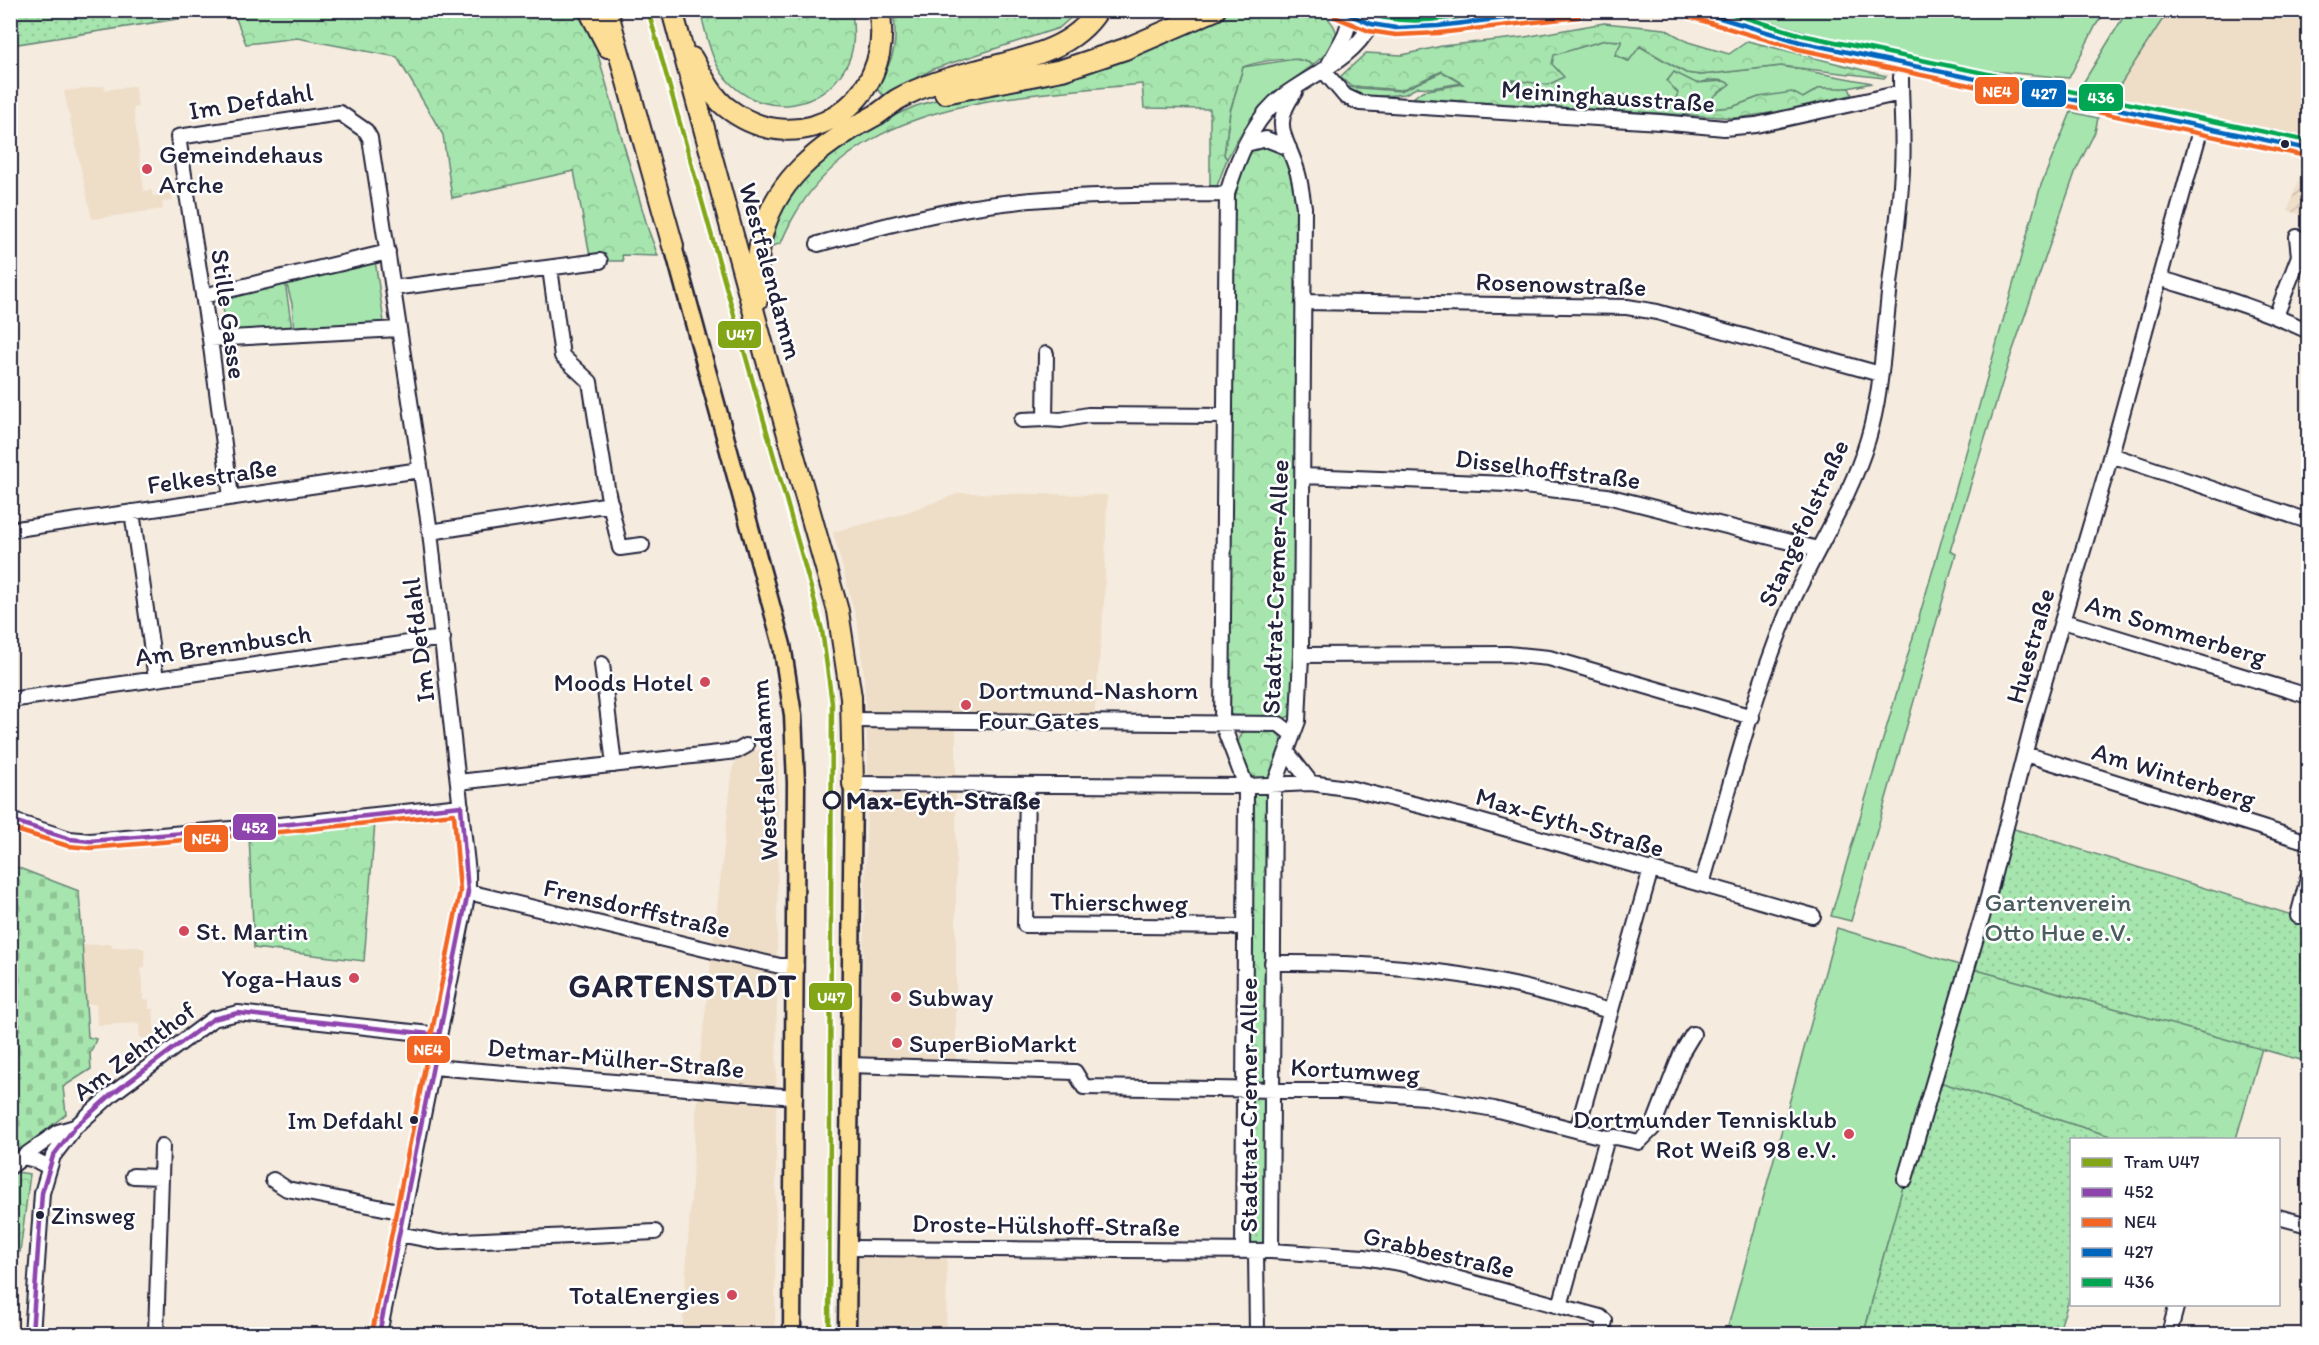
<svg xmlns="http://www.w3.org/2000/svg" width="2319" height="1345" font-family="Itim,sans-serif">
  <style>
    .built { fill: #eeddc7 }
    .industrial { fill: url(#industrial-furrows) }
    .grass { fill: #a6e5ad; stroke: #648474; stroke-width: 1.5 }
    .forest { fill: url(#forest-crowns); stroke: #648474; stroke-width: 1.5 }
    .cemetery { fill: url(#cemetery-stones); stroke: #648474; stroke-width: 1.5 }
    .garden { fill: url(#garden-dots); stroke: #648474; stroke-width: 1.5 }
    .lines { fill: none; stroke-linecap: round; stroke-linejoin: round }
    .minor-casing { stroke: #22223b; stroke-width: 18 }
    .major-casing { stroke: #22223b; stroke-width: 21 }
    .highway-casing { stroke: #22223b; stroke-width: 24 }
    .minor { stroke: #fff; stroke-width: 14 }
    .major { stroke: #fdde96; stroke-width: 16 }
    .highway { stroke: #fdde96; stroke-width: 20 }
    .bus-1-casing { stroke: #fff; stroke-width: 9 }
    .bus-2-casing { stroke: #fff; stroke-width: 9 }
    .bus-3-casing { stroke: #fff; stroke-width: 9 }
    .bus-4-casing { stroke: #fff; stroke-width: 9 }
    .bus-1 { stroke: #8e44ad; stroke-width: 4.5 }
    .bus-2 { stroke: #f26522; stroke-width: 4.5 }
    .bus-3 { stroke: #0065bd; stroke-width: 4.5 }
    .bus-4 { stroke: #00a651; stroke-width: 4.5 }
    .tram-1-casing { stroke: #fff; stroke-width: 9 }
    .tram-1 { stroke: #83a617; stroke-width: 4.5 }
    .bus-dot { fill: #22223b; stroke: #fff; stroke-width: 2 }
    .poi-dot { fill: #d1495b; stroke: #fff; stroke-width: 2 }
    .stop-dot { fill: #fff; stroke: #22223b; stroke-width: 3 }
    .labels { text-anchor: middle; stroke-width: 5; stroke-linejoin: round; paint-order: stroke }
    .bus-label { font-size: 24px; fill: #22223b; stroke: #fff; text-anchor: end }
    .street-label { font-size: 26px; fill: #22223b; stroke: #fff }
    .poi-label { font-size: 26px; fill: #22223b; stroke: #fff; text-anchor: start }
    .stop-label { font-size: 26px; font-weight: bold; fill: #22223b; stroke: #fff; text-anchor: start }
    .park-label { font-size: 26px; fill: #4a5c5d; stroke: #fff }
    .district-label { font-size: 32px; font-weight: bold; letter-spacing: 1.5px; fill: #22223b; stroke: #fff }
    .line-badge { stroke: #fff; stroke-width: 2 }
    .badge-label { font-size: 16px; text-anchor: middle; font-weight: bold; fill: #fff }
  </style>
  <defs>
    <pattern id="industrial-furrows" width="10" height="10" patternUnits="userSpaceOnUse" patternTransform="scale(1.5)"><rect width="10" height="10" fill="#eeddc7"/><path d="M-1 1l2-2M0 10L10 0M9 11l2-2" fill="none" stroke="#ccbdac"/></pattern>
    <pattern id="forest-crowns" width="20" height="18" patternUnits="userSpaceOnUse" patternTransform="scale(1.5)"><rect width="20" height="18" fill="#a6e5ad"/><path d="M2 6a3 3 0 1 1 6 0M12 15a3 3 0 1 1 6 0" fill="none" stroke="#8fc496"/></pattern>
    <pattern id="cemetery-stones" width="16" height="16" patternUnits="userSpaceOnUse" patternTransform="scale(1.5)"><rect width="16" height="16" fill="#a6e5ad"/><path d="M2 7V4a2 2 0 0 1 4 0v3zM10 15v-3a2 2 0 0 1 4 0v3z" fill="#8fc496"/></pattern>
    <pattern id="garden-dots" width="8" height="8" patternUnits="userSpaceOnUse" patternTransform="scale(1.5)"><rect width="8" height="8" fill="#a6e5ad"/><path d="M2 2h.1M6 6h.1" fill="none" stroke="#8fc496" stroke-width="1.8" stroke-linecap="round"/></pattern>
  </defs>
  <rect width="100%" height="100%" fill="#f5ebde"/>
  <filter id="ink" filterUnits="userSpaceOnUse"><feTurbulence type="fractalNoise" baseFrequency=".0167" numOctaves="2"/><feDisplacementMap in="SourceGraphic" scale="12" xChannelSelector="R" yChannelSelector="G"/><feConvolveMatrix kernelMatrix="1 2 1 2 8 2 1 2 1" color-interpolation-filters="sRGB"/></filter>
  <g filter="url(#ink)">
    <path class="built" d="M2140,11H2308V148L2083,98Z
      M104,86L105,90L135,86L138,107L133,108L144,191L151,190L153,196L171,193L173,201L162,202L163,209L92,219L64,91Z
      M960,493L1107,495L1104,605L1094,719H956V1063L861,1061L868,760L864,675L858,625L833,532L899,515Z
      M778,750L775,1334H682L700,1059L733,767L739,755L746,751Z
      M112,944V948L138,947L144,949L145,966L141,969L143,1000H149V1009H153L155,1038H140L139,1023L97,1025L96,1004H86L83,945Z
      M854,1251H947L946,1334H854Z"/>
    <path class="industrial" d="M2302,171L2308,173V218L2288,210Z"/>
    <path class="grass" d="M1736,11H2106L2096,25L2069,78L1971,69L1806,32Z
      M2127,11H2168L2113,96L2080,88Z
      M1605,40L1622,41L1615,55L1628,61L1639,46L1686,73L1701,75L1781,66L1872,83L1843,89L1820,88L1803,98L1759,97L1732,107L1712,109L1713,97L1729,84C1714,74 1692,85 1678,93L1675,103L1625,95L1558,94L1533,88L1514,91L1513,79L1548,85L1553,55Z
      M1295,59L1304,60L1313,65C1272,94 1249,112 1227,159L1224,155L1230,112L1243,67Z
      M1442,72L1462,83L1431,88L1418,87L1405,94L1362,98L1353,95L1345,87L1401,91Z
      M2071,112L2098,118L2095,132L2076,170L2009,361L1950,551L1956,554L1851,921L1831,916L1939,549L2041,185Z
      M375,260L384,322L294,329L292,304L286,281Z
      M1837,928L1966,967L1881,1265L1864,1334H1726Z"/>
    <path class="forest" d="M233,11H581L588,20L648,229L658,256L622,255L623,261H591L574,171L452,198L443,135L397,57L297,38L246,44Z
      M700,11H852C854,30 856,51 845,68C822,109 767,118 732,85C711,66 707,36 700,11Z
      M893,11H1075V14L1059,28L933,69L884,96L877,89C893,58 899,46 893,11Z
      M1233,11H1320C1348,34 1337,44 1313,65C1299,54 1259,61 1243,67L1230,111L1224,155L1227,159L1217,186H1210V109L1144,108L1142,84C1009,97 840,97 781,243L771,247C783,170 850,134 916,106Z
      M1604,23L1665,29L1688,42L1729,54L1748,41L1886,76L1884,78L1781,66L1701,75L1686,73L1640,46L1629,61L1615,55L1622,41L1605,40L1554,55L1552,64L1564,77L1548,85L1513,80L1514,91L1533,88L1558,94L1625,95L1674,103L1678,93L1667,81L1674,72L1696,83L1724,81L1730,84L1713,97L1712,109L1732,107L1759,97L1792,92L1803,98L1820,88H1849L1852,95L1776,112L1737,118L1413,98L1422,91L1463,84L1442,71L1401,90L1351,86L1340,77L1366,53L1402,55L1442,46L1525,37Z
      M1259,146C1290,146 1295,178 1297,204L1294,712L1290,716L1285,718L1235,717L1230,714L1228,709L1233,195L1247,154Z
      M285,282L292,329L227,332L222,301Z
      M1250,729L1276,731L1283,742C1280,751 1278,767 1272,774C1253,796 1241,756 1237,744L1242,733Z
      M1258,792L1268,796L1266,1080L1257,1085L1251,1078L1253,800V795Z
      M375,822L364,961L254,948L249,834Z
      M1966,967L2262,1048L2236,1139H2119L1933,1080Z
      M1261,1095L1266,1099L1265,1245L1250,1246V1101L1254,1096Z
      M15,1172L30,1174L20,1252H11V1176Z"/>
    <path class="cemetery" d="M11,865L79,891L88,1037L96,1039L90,1054L91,1069L63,1087L66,1114L11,1158Z"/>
    <path class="garden" d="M11,10H228V11L11,45Z
      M2008,827L2308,920V1062L1966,967Z
      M1933,1080L2119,1139L2072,1140L2071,1293L2058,1334H1864L1881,1265Z"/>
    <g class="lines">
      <g class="minor-casing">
        <path id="minor" d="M1338,10L1371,24L1396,28L1438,26L1578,10
          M1692,10L1800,42L2308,149
          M1329,64L1345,35L1351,17
          M1323,70L1345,96L1360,103L1660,122L1724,128L1756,125L1901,93
          M1246,144L1266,139L1289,148
          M818,244C874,228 931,213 988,205C1068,194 1147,195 1227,194
          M550,268L562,356L590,382L608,494L620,548L642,545
          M2159,278C2210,294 2260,308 2308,331
          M393,288L600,261
          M203,296L388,252
          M1303,302L1627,307L1657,312L1880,374
          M2276,316L2299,256L2297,237
          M210,339L399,329
          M1046,354L1045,419L1061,420L1088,415L1225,416
          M1022,420L1045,419
          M2111,455L2308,521
          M1303,476L1507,484L1607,496L1818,549
          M231,497L210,339L178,137L340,113L366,131L370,138L430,532L468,873V892L379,1334
          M132,512L156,679
          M10,530L420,470
          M430,532L611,504
          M2063,621L2308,696
          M1301,655L1508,654L1549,658L1752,717
          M602,664L614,765
          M10,700L443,638
          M852,720L1279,724L1293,735
          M1287,752L1311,783
          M2025,754L2308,842
          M458,782L737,751L746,746
          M853,784L1246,786L1311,783L1353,789L1458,815L1813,916
          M1027,785L1025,925L1245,927
          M10,820L70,839L90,841L290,824L461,806
          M1702,884C1728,793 1752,699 1788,611C1813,553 1850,500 1868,439C1881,396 1883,349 1888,304C1892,259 1900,214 1902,169C1904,139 1901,108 1901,78L1902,64
          M468,892L709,950L780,966H796
          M2298,916L2308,878
          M1272,963C1351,962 1432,967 1509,984C1543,991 1577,1002 1610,1011
          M849,1065L1075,1072L1084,1087L1341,1091L1425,1097L1494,1109L1607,1138L1616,1137L1639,1142L1652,1129L1681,1054L1693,1034
          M433,1067L795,1097
          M1577,1130L1651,869
          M23,1157L58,1132L75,1127
          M10,1167L23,1157L35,1160L49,1167
          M133,1176L161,1177
          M1905,1179L1988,897L2035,713L2105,476L2201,127
          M273,1180L287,1189L404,1212
          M2278,1217L2308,1225
          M399,1234L440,1242L655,1232
          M847,1248L1271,1251L1364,1257L1400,1263L1600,1317L1605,1321L1602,1334
          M1243,1251L1246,786L1222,723L1227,194C1237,159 1253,118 1283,96C1314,73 1352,60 1371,24
          M1256,1251L1257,1334
          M1271,1251L1274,786L1298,721L1301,655L1304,207C1302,196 1301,185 1298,174C1288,137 1269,128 1295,92
          M1560,1306L1607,1138
          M32,1334L42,1193L53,1156L75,1127L112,1094L213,1019L238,1013L439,1035
          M156,1334L162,1146
          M2169,1334L2177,1304"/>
      </g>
      <g class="major-casing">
        <path id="major" d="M673,246L782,645L793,715L796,783L792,1334
          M847,1334L853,784"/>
      </g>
      <g class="highway-casing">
        <path id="highway" d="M589,10L608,47
          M607,10L673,246
          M672,10L766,357L838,611L851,697L853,784
          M692,58C702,75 711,95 726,107C801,166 897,102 879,10
          M945,93L1062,70L1125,49L1215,10
          M757,300C757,282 757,263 760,245C771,181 822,144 876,115C884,110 890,104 898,99C921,86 949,78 975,71C1019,59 1072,52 1098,10"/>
      </g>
      <use href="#minor" class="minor"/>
      <use href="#major" class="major"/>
      <use href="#highway" class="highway"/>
      <g class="bus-1-casing">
        <path id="bus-1" d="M10,820L70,839L90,841L290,824L461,806L468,892L379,1334
          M32,1334L42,1193L53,1156L75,1127L112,1094L213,1019L238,1013L439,1035"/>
      </g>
      <g class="bus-2-casing">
        <path id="bus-2" d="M1335,17L1369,31L1396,35L1439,33L1579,17
          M1690,17L1798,49L2306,156
          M10,828L68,846L90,848L291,831L454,814L460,891L372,1333"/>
      </g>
      <g class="bus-3-casing">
        <path id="bus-3" d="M1339,10L1371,24L1396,28L1438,26L1574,10
          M1694,10L1800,42L2308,149"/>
      </g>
      <g class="bus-4-casing">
        <path id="bus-4" d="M1358,10C1404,30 1460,16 1508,10
          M1720,10L1802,35L2308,141"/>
      </g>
      <use href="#bus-1" class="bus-1"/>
      <use href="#bus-2" class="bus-2"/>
      <use href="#bus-3" class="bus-3"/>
      <use href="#bus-4" class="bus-4"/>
      <g class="tram-1-casing">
        <path id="tram-1" d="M648,10L813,595L822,630L832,703L829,1334"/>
      </g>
      <use href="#tram-1" class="tram-1"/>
    </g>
  </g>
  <g class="bus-dot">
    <circle cx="2285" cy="144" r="5"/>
    <circle cx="414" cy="1120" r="5"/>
    <circle cx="40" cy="1215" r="5"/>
  </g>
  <g class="poi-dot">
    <circle cx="147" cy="169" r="6"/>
    <circle cx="705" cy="682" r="6"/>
    <circle cx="966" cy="705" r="6"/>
    <circle cx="184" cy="931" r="6"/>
    <circle cx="354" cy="978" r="6"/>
    <circle cx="896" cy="997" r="6"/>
    <circle cx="897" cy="1043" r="6"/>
    <circle cx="1849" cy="1134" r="6"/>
    <circle cx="732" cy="1295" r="6"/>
  </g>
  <circle class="stop-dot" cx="832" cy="800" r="8"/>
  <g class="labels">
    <g class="bus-label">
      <text x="403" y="1129">Im Defdahl</text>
      <text x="51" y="1224" text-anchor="start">Zinsweg</text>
    </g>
    <g class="street-label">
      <text transform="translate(1608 96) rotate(4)" y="9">Meininghausstraße</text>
      <text transform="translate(251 101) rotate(-9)" y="9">Im Defdahl</text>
      <text transform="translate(771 271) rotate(75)" y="9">Westfalendamm</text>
      <text transform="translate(1561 284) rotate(2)" y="9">Rosenowstraße</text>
      <text transform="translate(229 314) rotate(82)" y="9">Stille Gasse</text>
      <text transform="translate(1548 469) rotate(7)" y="9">Disselhoffstraße</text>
      <text transform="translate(212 476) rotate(-8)" y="9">Felkestraße</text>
      <text transform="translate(1803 523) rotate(-65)" y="9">Stangefolstraße</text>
      <text transform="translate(1275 587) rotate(-88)" y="9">Stadtrat-Cremer-Allee</text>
      <text transform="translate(2176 630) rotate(17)" y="9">Am Sommerberg</text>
      <text transform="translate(418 640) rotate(-97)" y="9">Im Defdahl</text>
      <text transform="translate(223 645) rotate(-8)" y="9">Am Brennbusch</text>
      <text transform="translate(2030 646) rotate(-74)" y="9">Huestraße</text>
      <text transform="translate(764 770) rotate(-93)" y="9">Westfalendamm</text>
      <text transform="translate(2174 775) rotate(17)" y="9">Am Winterberg</text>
      <text transform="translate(1570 822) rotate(16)" y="9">Max-Eyth-Straße</text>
      <text transform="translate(1119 902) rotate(1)" y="9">Thierschweg</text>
      <text transform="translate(637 908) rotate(13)" y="9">Frensdorffstraße</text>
      <text transform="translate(134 1051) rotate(-37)" y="9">Am Zehnthof</text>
      <text transform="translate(616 1058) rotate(5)" y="9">Detmar-Mülher-Straße</text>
      <text transform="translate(1355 1070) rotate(3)" y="9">Kortumweg</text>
      <text transform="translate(1248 1105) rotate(-90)" y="9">Stadtrat-Cremer-Allee</text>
      <text transform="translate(1046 1225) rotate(1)" y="9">Droste-Hülshoff-Straße</text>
      <text transform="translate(1439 1252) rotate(13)" y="9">Grabbestraße</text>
    </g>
    <g class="poi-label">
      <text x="159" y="163">Gemeindehaus<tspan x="159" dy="30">Arche</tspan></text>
      <text x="693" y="691" text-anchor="end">Moods Hotel</text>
      <text x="978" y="699">Dortmund-Nashorn<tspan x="978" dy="30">Four Gates</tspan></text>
      <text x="196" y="940">St. Martin</text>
      <text x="342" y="987" text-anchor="end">Yoga-Haus</text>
      <text x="908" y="1006">Subway</text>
      <text x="909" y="1052">SuperBioMarkt</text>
      <text x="1837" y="1128" text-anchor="end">Dortmunder Tennisklub<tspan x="1837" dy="30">Rot Weiß 98 e.V.</tspan></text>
      <text x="720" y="1304" text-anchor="end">TotalEnergies</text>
    </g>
    <g class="stop-label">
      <text x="846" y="809">Max-Eyth-Straße</text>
    </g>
    <g class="park-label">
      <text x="2058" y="911">Gartenverein<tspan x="2058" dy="30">Otto Hue e.V.</tspan></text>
    </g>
    <g class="district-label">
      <text x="683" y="997">GARTENSTADT</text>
    </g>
  </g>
  <g class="line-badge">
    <rect x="1974" y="76" width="46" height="29" rx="6" fill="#f26522"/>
    <rect x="2021" y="79" width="46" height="29" rx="6" fill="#0065bd"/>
    <rect x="2078" y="83" width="46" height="29" rx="6" fill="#00a651"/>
    <rect x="717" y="320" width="45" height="29" rx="6" fill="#83a617"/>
    <rect x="232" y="813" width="45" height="28" rx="6" fill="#8e44ad"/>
    <rect x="183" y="824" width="46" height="29" rx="6" fill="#f26522"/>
    <rect x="808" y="982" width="45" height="29" rx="6" fill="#83a617"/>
    <rect x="406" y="1035" width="45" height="29" rx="6" fill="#f26522"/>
  </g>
  <g class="badge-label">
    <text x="1997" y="97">NE4</text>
    <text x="2044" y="99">427</text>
    <text x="2101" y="103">436</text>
    <text x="740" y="340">U47</text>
    <text x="255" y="833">452</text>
    <text x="206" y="844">NE4</text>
    <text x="831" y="1003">U47</text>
    <text x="428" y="1055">NE4</text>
  </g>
  <rect width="2319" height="1345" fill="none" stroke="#fff" stroke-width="36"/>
  <rect x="18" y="18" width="2283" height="1309" fill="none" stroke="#22223b" stroke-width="2" filter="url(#ink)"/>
  <rect x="2070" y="1138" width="210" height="168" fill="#ffffff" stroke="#a7a7b1" stroke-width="1.5"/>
  <rect x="2082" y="1158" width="30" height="9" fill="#83a617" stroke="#a7a7b1" stroke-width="1.5"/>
  <text x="2124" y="1168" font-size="18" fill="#22223b">Tram U47</text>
  <rect x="2082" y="1188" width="30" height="9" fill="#8e44ad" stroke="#a7a7b1" stroke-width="1.5"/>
  <text x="2124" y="1198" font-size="18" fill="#22223b">452</text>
  <rect x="2082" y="1218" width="30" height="9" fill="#f26522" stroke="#a7a7b1" stroke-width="1.5"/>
  <text x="2124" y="1228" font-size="18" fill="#22223b">NE4</text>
  <rect x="2082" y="1248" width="30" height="9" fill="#0065bd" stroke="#a7a7b1" stroke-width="1.5"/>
  <text x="2124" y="1258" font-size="18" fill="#22223b">427</text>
  <rect x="2082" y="1278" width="30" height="9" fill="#00a651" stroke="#a7a7b1" stroke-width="1.5"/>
  <text x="2124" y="1288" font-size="18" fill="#22223b">436</text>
</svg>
